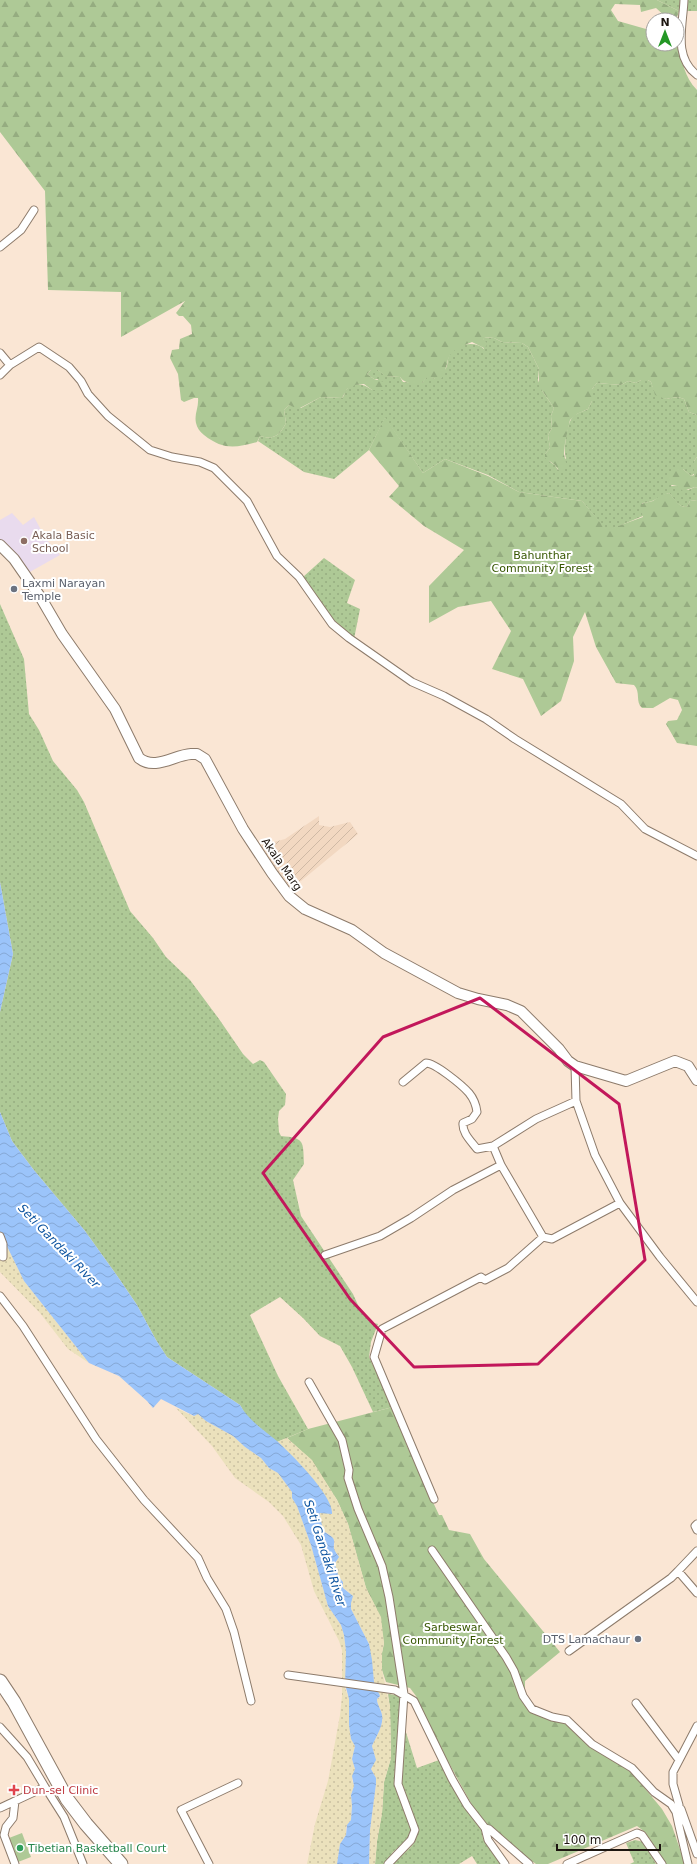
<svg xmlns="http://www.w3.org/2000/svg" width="697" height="1864" font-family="'DejaVu Sans',sans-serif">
<defs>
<pattern id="industrial-furrows" width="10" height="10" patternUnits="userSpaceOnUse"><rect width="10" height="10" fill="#f2d8c1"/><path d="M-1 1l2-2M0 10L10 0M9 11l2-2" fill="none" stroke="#cfb9a5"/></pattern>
<pattern id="grass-dots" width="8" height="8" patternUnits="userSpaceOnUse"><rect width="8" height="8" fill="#aec996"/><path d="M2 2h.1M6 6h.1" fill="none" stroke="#95ac80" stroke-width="1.8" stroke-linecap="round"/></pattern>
<pattern id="forest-firs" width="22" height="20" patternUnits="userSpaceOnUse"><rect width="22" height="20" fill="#aec996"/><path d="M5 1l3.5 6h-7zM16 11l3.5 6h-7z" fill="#95ac80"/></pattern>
<pattern id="sand-dots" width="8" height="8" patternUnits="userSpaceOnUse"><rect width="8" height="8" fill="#ebe1bc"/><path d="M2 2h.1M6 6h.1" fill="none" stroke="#c9c0a1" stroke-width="1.8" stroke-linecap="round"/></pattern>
<pattern id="water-waves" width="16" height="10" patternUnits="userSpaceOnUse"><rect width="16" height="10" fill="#9bc4fa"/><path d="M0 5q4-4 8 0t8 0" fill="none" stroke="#85a8d5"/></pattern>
</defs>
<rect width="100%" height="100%" fill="#fae6d4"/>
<path fill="url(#industrial-furrows)" d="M319 816V825L330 827 350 822 358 834 301 881 287 887 259 846 285 839Z"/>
<path fill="#e9dbee" d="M12 513 23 525 34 517 46 539 60 555 28 573 0 543V520Z"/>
<path fill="url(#grass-dots)" d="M657 0H697V11H679Z
M483 337 494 338 502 342 522 343 528 347 539 369 538 380 543 392 554 408 551 416 552 428 548 435 550 448 545 454 550 462 555 465 558 470 566 458C563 452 567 424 572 418 575 413 583 412 588 409L592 401V389L597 383 621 385 628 381 636 383 641 380H648L651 382 655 393 666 399 678 397 684 399 689 412 697 415V457L694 461 695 473 691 476 683 469 671 486H677L688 490 695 487 697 488V500L690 501 687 507C678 507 675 500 669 493 659 496 653 503 642 503L643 516 607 531 582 501 519 492 488 475 445 459 423 473 385 418 369 450 334 479 304 472 258 441 260 436C274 440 279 436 286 423L284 410 289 405 301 408 321 397 342 398C345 395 344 393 346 390 354 381 364 384 372 390L378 379H374L367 374 371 370H378L386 376 400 377 403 382 422 383 428 375 435 379C438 376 444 372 446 368 448 365 447 360 449 356 455 344 475 340 484 349Z
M324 558 355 580 347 603 360 609 354 639 327 613 303 577Z
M0 604 24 659 29 714 39 730 53 761 77 790 84 802 130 911 153 938 166 957 190 980 219 1019 243 1054 253 1064 260 1060 264 1062 286 1094 285 1105 279 1111 278 1119 279 1132 281 1136C305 1138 303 1141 304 1164L293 1180 301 1216 353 1294 358 1305 370 1322 378 1324 371 1342 369 1357 393 1407 373 1412 352 1367 340 1346 320 1336 303 1318 280 1297 250 1315 278 1376 308 1429 277 1442 247 1417 240 1405 167 1357 156 1340 137 1305 118 1277 85 1231 33 1169 12 1141 0 1112V1012L13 954 0 882Z
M388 1694 396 1695 400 1698V1726L394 1778 396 1789 412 1827 407 1840 393 1852 384 1864H375L377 1841 382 1813 384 1782 391 1758 390 1707Z
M405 1729 417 1768 439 1760 481 1827 483 1839 501 1864H477L472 1856 459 1864H391C398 1858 409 1850 414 1843 425 1824 404 1801 401 1781 398 1767 403 1744 405 1729Z
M635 1840 644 1842 656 1864H630L634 1862 626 1843Z"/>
<path fill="url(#forest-firs)" d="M0 0H657L679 11 677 17 667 18 656 8 641 12 640 5 615 4 611 10 618 21 653 31V44H676C683 61 684 77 697 90V415L689 412 684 399 678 397 666 399 655 395 651 382 648 380H641L636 383 628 381 621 385 597 383 592 389V401L588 409 577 414 570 420 565 443 564 454 567 467 561 473 555 465 545 458V454L550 448 548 435 552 428 551 416 554 408 539 386V369L528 347 522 343 502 342 494 338 485 337 483 339 487 343 486 349 472 342C460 347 449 350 447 364 445 369 445 374 441 379H435L428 376 422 383C414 384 405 384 400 377L385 376 378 370H371L367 374 374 379 384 382 385 387 384 390H372L364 384 355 385 347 389 342 398 321 397 298 409 289 405 284 410 286 423C279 436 274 440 260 436L257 442C235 448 223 450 204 435 200 432 197 428 196 423 194 414 199 407 198 398H194L184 402 181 400 178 374 170 358 172 350 179 349 180 339 192 334 191 325 183 316H179L176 313 185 301 121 337V292L48 290 45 191 0 132Z
M385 417 423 473 445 459 488 476 519 492 582 501 607 530 643 517 640 504 653 501 661 495 669 493C675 499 678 507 687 507L690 501 697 500V746L677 743 666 724 668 721 677 720 682 710 678 700 670 698 653 708H642C635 702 641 692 634 685L616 683 596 647 585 612 573 637 574 661 561 701 541 716 523 679 492 669 511 631 491 601 458 607 429 623V586L464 550 424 526 389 497 399 486 369 450Z
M697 457V488L695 487 683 491 677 486 667 484C667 476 672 473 678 468L683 469 691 476 694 475V461Z
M393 1407 407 1446 439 1515H442L449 1530 470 1534 484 1559 560 1652 525 1681V1695L530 1710 566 1722 628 1768 662 1809 672 1826 685 1864H666L645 1832 637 1826 548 1864H536L514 1848 502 1835 489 1826 473 1807 432 1732 416 1696 410 1688 386 1682 382 1670V1653L384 1643 377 1610 366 1588 348 1524 337 1500 312 1461 287 1438 308 1429Z"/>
<path fill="url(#sand-dots)" d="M0 1232 24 1281 89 1363 68 1349 40 1313 0 1272Z
M176 1408 193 1416 198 1414 206 1421 233 1436 245 1447 261 1458 269 1468 278 1473 292 1492V1498L297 1506 311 1545 328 1606 341 1625 344 1635 346 1651 345 1688 349 1699V1725L351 1739 355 1746 352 1759 355 1769 352 1780 354 1786 351 1795 352 1806 351 1820 346 1827V1835L340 1844 337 1864H307L315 1824 328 1781 340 1715 342 1696V1650L339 1641 314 1591 301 1545 283 1516 269 1502 235 1478 212 1446Z
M287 1438 312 1460 337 1500 348 1524 366 1588 381 1617 384 1643 382 1653V1670L390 1707 391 1758 384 1782 382 1813 377 1841 375 1864H369L370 1830 376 1784 375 1776 371 1769 375 1756 372 1746C376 1737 384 1725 382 1715 381 1709 377 1705 377 1699L380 1697 374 1682 369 1644 351 1609 349 1592 343 1588V1582L340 1579 335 1566 338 1555 334 1550C334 1547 335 1543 334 1540 329 1529 305 1529 319 1513H332C333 1500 289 1454 277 1442Z"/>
<path fill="#aec996" d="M22 1833 31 1857 18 1862 9 1838Z"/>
<path fill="url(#water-waves)" d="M0 882 13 954 0 1012Z
M0 1112 12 1141 33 1169 85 1231 118 1277 137 1305 156 1340 167 1357 240 1405C249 1421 263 1429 277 1441 290 1453 334 1496 332 1514L319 1513 314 1519C315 1529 325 1531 332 1537 336 1541 333 1544 334 1549 335 1552 338 1555 339 1557L335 1563C335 1568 339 1578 343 1582V1588L353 1596 351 1603V1609L369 1644 372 1660 374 1682 380 1696 377 1699C377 1705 381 1709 382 1715 384 1725 376 1737 372 1746L376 1760 371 1769 376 1778V1784L370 1830 369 1864H337L340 1844 346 1835 347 1825 351 1820 352 1806 351 1795 354 1786 352 1776 355 1769 352 1759 355 1746 351 1739 349 1725V1699L345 1684 346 1651 344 1635 341 1625 328 1606 311 1545 297 1506 292 1498V1492L278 1473 269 1468 261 1458 245 1447 233 1436 206 1421 198 1414 194 1416 161 1399 153 1408 147 1401 119 1376 89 1363 24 1281 0 1232Z"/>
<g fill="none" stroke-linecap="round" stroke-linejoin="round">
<path stroke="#9bc4fa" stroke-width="12" d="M311 1502 319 1541"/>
<defs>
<path id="street" d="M684 0C683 26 673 57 697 75
M0 247 21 230 34 210
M0 353 10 365
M0 375 10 365 39 347 69 367 81 381 88 394 108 416 150 450 172 457 200 462 214 468 247 501 277 556 299 577 332 624 349 638 412 682 444 696 486 719 515 739 621 804 645 829 697 856
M575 1066 576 1101 595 1155 620 1203 660 1257 697 1302
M403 1082 426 1063C435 1063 462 1085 469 1093 474 1099 476 1104 477 1112L472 1119 463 1123C462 1133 471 1141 477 1149L493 1146
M501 1165 543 1237
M0 1236 3 1244V1257
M325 1255 380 1236 411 1218 453 1190 501 1165 493 1146 536 1119 576 1101
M0 1296 23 1326 96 1439 144 1500 198 1558 207 1578 226 1609 234 1632 251 1701
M309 1382 342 1440 349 1470 348 1478 358 1509 382 1566 389 1597 404 1694 398 1784 415 1830 411 1840 388 1864
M434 1499 374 1357 382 1329 481 1277 485 1280 508 1268 543 1237 552 1239 620 1203
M697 1524 695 1526 697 1530
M432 1550 506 1657 514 1671 523 1696 532 1709 552 1717 567 1720 592 1744 632 1768 654 1792 671 1804 676 1812 679 1826
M678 1571 697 1551
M569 1651 671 1578 678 1571 697 1593
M288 1675 395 1690 414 1701 452 1779 467 1805 485 1828
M636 1703 679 1760
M0 1727 27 1757 45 1787 0 1808
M45 1787 64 1817 83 1864
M15 1801 13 1818 6 1827 4 1835 15 1864
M681 1809 697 1854
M209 1864 181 1810 238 1783
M505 1864 488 1840 485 1828 489 1829 529 1864
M567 1864 637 1833 642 1835 662 1864
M688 1864 679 1826V1805L673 1784V1772L697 1726"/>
<path id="secondary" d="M0 545 14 559 41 598 62 634 115 709 139 758C155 771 174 755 191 754H197L205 759 243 829 272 873 289 896 305 909 352 930 384 953 458 993 478 999 507 1005 521 1011 559 1049 568 1061 575 1066 626 1081 675 1061 688 1066 697 1080"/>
<path id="highway" d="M0 1681 14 1702 67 1799 86 1824 121 1864"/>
</defs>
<use href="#street" stroke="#8d7b6b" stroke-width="9"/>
<use href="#secondary" stroke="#8d7b6b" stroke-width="12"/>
<use href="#highway" stroke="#8d7b6b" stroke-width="15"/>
<use href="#street" stroke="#fff" stroke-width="7"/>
<use href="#secondary" stroke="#fff" stroke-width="10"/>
<use href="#highway" stroke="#fff" stroke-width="13"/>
</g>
<path fill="none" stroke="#c2185b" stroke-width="3" stroke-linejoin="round" d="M480 998 619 1104 645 1260 538 1364 414 1367 350 1299 263 1173 383 1037Z"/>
<circle fill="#8d6e63" stroke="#fff" stroke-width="1.5" cx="24" cy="541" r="4"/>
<g fill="#6b7280" stroke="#fff" stroke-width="1.5">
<circle cx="14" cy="589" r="4"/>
<circle cx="638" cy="1639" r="4"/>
</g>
<path fill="#e0444e" stroke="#fff" stroke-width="1.5" d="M12 1784h4v4h4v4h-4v4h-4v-4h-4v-4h4z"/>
<circle fill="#2e9e5b" stroke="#fff" stroke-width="1.5" cx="20" cy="1848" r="4"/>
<g text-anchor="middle" stroke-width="4" stroke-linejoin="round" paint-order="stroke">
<g font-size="11" fill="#785e54" stroke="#fff" text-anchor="start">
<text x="32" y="539">Akala Basic<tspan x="32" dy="13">School</tspan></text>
</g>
<g font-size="11" fill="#365600" stroke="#fff">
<text x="542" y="559">Bahunthar<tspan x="542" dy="13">Community Forest</tspan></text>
<text x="453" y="1631">Sarbeswar<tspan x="453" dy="13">Community Forest</tspan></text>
</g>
<g font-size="11" fill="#5b616d" stroke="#fff" text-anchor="start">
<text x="22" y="587">Laxmi Narayan<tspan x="22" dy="13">Temple</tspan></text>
<text x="630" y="1643" text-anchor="end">DTS Lamachaur</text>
</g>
<g font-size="11" fill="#1d1610" stroke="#fff">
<text transform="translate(282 864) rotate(55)" y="4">Akala Marg</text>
</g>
<g font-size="11" fill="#be3a42" stroke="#fff" text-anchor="start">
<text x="23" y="1794">Dun-sel Clinic</text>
</g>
<g font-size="11" fill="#27864d" stroke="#fff" text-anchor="start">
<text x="28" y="1852">Tibetian Basketball Court</text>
</g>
<g font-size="12" font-style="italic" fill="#0d54a0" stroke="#fff">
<text transform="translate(59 1246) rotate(46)" y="4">Seti Gandaki River</text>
<text transform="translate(325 1553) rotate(72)" y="4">Seti Gandaki River</text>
</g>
</g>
<g transform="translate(665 32)"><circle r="19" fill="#ffffff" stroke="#a5a29f"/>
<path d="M0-3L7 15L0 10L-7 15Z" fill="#249726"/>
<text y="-6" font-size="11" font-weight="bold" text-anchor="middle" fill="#1d1610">N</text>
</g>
<path d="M557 1844v6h103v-6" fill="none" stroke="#1d1610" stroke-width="2"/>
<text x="563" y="1844" font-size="12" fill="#1d1610" stroke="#ffffff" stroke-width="3" paint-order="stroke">100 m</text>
</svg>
